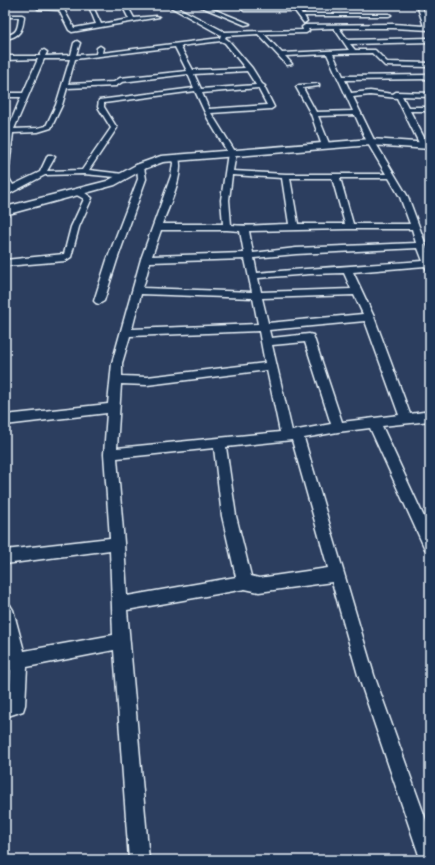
<svg xmlns="http://www.w3.org/2000/svg" width="435" height="865" font-family="Itim,sans-serif">
<rect width="100%" height="100%" fill="#2c3e5f"/>
<filter id="ink" filterUnits="userSpaceOnUse"><feTurbulence type="fractalNoise" baseFrequency=".025" numOctaves="2"/><feDisplacementMap in="SourceGraphic" scale="8" xChannelSelector="R" yChannelSelector="G"/><feConvolveMatrix kernelMatrix="1 2 1 2 8 2 1 2 1" color-interpolation-filters="sRGB"/></filter>
<g filter="url(#ink)">
<g fill="none" stroke-linecap="round" stroke-linejoin="round">
<defs>
<path id="street" d="M39 5 63 8 74 28 96 24 90 9 93 5H98L94 9 101 24 129 19 123 7 124 5H129L128 7 134 18 157 16 159 17 72 32 69 30 59 10 38 9Z
M167 5H173L225 32 303 30 302 27 305 25 393 24 424 26 417 5H421L430 26V30L393 28H339L348 40 430 38V42L350 44 355 50H375L387 62 430 63V67L385 66 372 53 333 54 343 76 430 75V79L345 80 351 93 370 91 393 94 396 92 430 93V97L402 96 408 107H430V111H410L428 145 424 147 420 145 397 98 370 95 353 97 375 142 408 197 430 256V271L427 270 425 266 353 272 374 317 410 414 430 411V421L382 426 430 530V551L425 549 370 428 338 432 304 438 374 675 430 831V860H421L420 858 358 675 332 582 259 592 245 589 127 610 149 860H129L114 650 27 667 25 705 23 711 5 717V701L9 699 11 670 5 671V655L9 654 5 638V603L10 605 13 610 24 651 113 635 110 550 5 564V550L110 538 104 454 107 413 5 425V415L108 404 112 363 141 259 171 176 173 163 171 158 175 156H178C186 171 168 209 162 224H223L221 200 228 153 208 119 195 91 104 103V107L117 128 89 170 123 174H126V178L84 174 45 175 5 196V190L8 188 5 185V177H8L13 185 40 172 48 155H51L55 157 47 171 82 170 111 128 98 107 99 100 194 88 188 74 122 82 116 86 67 88 62 105 51 128 38 132 13 133 9 166 5 168 7 131 21 97H5V93H23L38 59 5 60V56H40L42 51 44 50 47 52 45 56 71 55 74 43 77 41 80 43 76 55 96 54 97 48 100 46 103 48 102 53 220 38 221 35ZM334 28 349 50 282 53 264 34 306 33 309 31 308 29ZM258 34 287 65 292 64 285 56 327 54 353 111 316 112 303 88 319 86V84L299 85 296 87 311 114 322 146 326 148 330 146 318 116 355 115 367 142 386 174H286L233 171 236 153 211 113 271 109 274 107 264 87 265 86 262 84 252 68 229 41 225 38 226 36ZM221 41 225 43 245 68 193 70 180 46ZM175 47 187 71 120 78 114 82 68 84 75 59ZM44 59H70L56 105 46 126 38 128 14 129ZM247 71 256 85 201 89 194 74ZM258 88 267 105 209 109 202 93ZM232 175 282 178 289 224C270 224 250 227 231 225L229 200ZM290 178H332L345 224H298ZM340 178H389L400 197 410 224H353ZM347 229H412L416 243 296 248 253 253 249 231ZM161 230H227L240 231 244 253 152 256ZM418 248 423 261C368 265 312 268 257 273L254 258 296 254ZM245 259 252 292 143 288 150 262ZM344 273 351 289 261 292 258 278 310 274ZM141 294 253 298 258 324 132 329ZM354 295 363 314 268 323 262 298ZM365 321 399 415 342 422 313 335 309 334 271 338 269 330ZM259 331 265 363 147 377 122 376V363L130 336ZM305 342 331 424 292 431 272 345ZM267 370 280 432 117 448 121 384 147 385ZM292 440 328 568 259 578 251 576 236 516 226 447ZM214 448 222 516 236 577 127 596 124 543 117 458Z
M197 5H203L250 24 245 25Z
M238 5H243L245 9H296L302 14H389L391 15 389 16H304L307 21 304 23 295 11H244Z
M352 5H366L340 9 338 8Z
M5 15H22L24 16C23 30 20 37 5 39V35C17 35 18 28 19 17H5Z
M137 165H143L144 167 146 179 117 260 104 301 99 304 96 303 94 301 107 260 138 179Z
M75 190H81L92 198 79 227 71 257 65 261 5 266V260L64 254 71 227 84 199 75 194Z"/>
<path id="secondary" d="M371 139 430 143V149L371 145 163 162 144 169 115 185 5 215V207L107 181 136 165 161 156Z"/>
</defs>
<use href="#street" stroke="#e8f1f8" stroke-width="3"/>
<use href="#secondary" stroke="#e8f1f8" stroke-width="3"/>
<use href="#street" fill="#1d3557" fill-rule="evenodd"/>
<use href="#secondary" fill="#1d3557" fill-rule="evenodd"/>
</g>
</g>
<rect width="435" height="865" fill="none" stroke="#1d3557" stroke-width="20"/>
<rect x="10" y="10" width="415" height="845" fill="none" stroke="#e8f1f8" stroke-width="1.5" filter="url(#ink)"/>
</svg>
